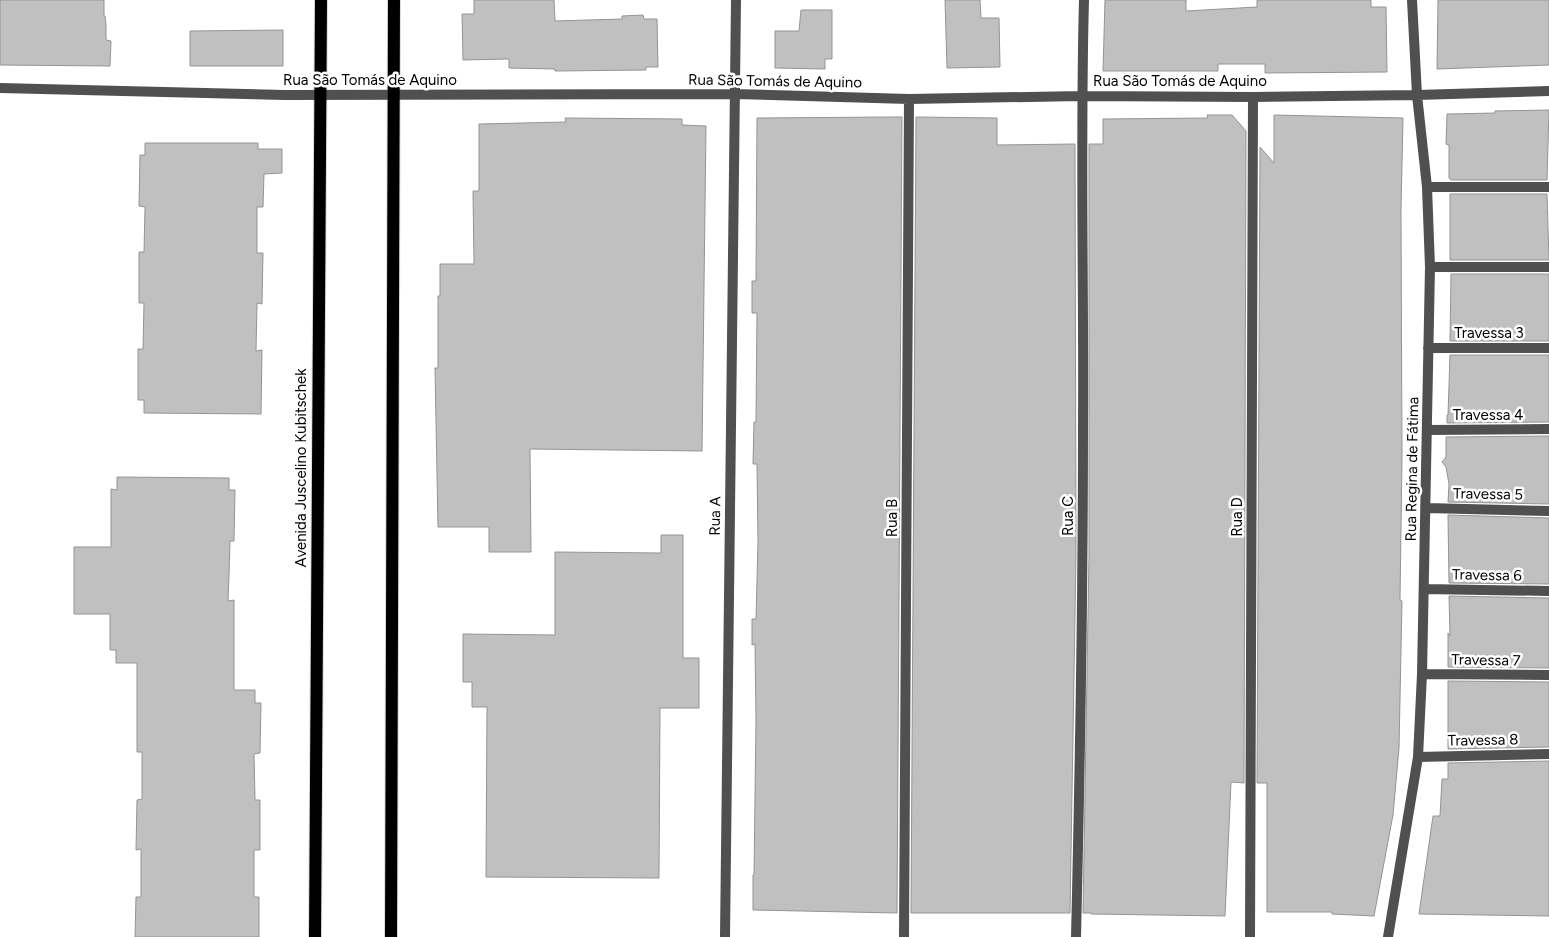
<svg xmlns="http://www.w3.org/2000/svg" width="1549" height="937" font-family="Figtree,sans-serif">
<rect width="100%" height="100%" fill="#fff"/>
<path fill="#c0c0c0" stroke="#949494" d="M0 0H104V16H105L106 25V40L111 41 110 66 0 65Z
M474 0H554L555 21 622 19V16L643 15 644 19H657L658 67H646V70L555 71V69L509 68V59L463 60 462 14H474Z
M945 0H980L981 18H999L1000 67 947 68Z
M1105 0H1186V11L1257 7V0H1371V7H1386L1387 72 1265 73V64H1218V71H1103Z
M1438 0H1549V65L1437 69Z
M801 10H832V59H825V69L775 68V31H799Z
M283 30V66H190V31Z
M1549 110 1547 180H1451L1449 178V145L1446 144 1447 114 1495 113V111Z
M1207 115H1232L1246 131 1244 783 1231 782 1225 916 1091 914V913H1083L1089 555V144H1103V119L1208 118Z
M1274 115 1403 118 1401 211 1402 457 1400 600 1402 601 1399 748 1393 815 1374 916 1332 914V912H1267V783H1257L1260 147 1274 163Z
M890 117H902L897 913 753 910V875H754L756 720 755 644 752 645V619H756L758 542 757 464H753L754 422H756L757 313H752V281H756L757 118Z
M916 117 997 118V145L1075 144 1076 555 1070 913H911Z
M565 118 682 119V125L706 126 702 451 530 449 531 552H489V527H438L435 368H438V296H440V264H474L473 191H479V124L566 122Z
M145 143H258V149H282V173L264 174 263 207H257V253H263L262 304 257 303 256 351 262 350 261 414 144 413V400H138V349H143L144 303H139V252H144L145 207 139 206 140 155H145Z
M1450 194H1547L1549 260H1450Z
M1451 274H1549V341H1450Z
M1450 355H1549V422L1447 423V415H1448Z
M1549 436V504L1448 502 1449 484 1446 467 1442 462 1446 457V437Z
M117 477 229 478V490H235L234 541H230L229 575 228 601 234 600V690H255V703H261L260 753 254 754 255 800H260V850H254V897H259V937H135L136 897H141V849L136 850 137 800 142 799V752H137V663H116V650H110V614H74V547H111V489L117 490Z
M1448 515 1549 518V584L1449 583Z
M661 535H683V658H699V708H660L659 878 486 877 487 707H472V682H463V634L555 635V552L661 553Z
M1449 596 1549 598V668L1448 667V633L1450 636Z
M1448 681 1549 682V747L1448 749Z
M1549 761V916L1419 914 1433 816H1440L1442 779H1448V763Z"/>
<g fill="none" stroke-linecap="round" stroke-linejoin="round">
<defs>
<path id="primary" d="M315 937 321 0
M391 937 394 0"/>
</defs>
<use href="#primary" stroke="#dbdbdb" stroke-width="14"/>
<path stroke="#505050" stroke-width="10" d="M0 88 285 95 734 94 909 99 1081 96 1253 97 1417 95 1549 91
M1427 187H1549
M1430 267H1549
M1428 348H1549
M1427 430 1549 429
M1426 508 1549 511
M1425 589 1549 591
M1422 674 1549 675
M1418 757 1549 754
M725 937 736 0
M904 937 909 99
M1076 937C1080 767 1083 598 1083 428 1084 286 1080 143 1084 0
M1250 937 1253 97
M1388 937 1418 757 1422 674 1430 267 1427 187 1417 95 1412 0"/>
<use href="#primary" stroke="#000" stroke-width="12"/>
</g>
<g text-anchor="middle" stroke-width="5" stroke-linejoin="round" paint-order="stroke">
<g font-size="15" fill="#000" stroke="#fff">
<text x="370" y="85">Rua São Tomás de Aquino</text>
<text transform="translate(775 81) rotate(1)" y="5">Rua São Tomás de Aquino</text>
<text x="1180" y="86">Rua São Tomás de Aquino</text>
<text x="1489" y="338">Travessa 3</text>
<text x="1488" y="420">Travessa 4</text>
<text transform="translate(301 468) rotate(-90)" y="5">Avenida Juscelino Kubitschek</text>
<text transform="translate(1412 469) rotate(-89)" y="5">Rua Regina de Fátima</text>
<text transform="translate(1488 494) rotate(1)" y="5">Travessa 5</text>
<text transform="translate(715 516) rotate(-89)" y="5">Rua A</text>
<text transform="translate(1068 516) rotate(-90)" y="5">Rua C</text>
<text transform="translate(1237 517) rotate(-90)" y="5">Rua D</text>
<text transform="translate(892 518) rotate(-90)" y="5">Rua B</text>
<text transform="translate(1487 575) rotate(1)" y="5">Travessa 6</text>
<text transform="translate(1486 660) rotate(1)" y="5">Travessa 7</text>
<text transform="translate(1483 740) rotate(-1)" y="5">Travessa 8</text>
</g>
</g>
</svg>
